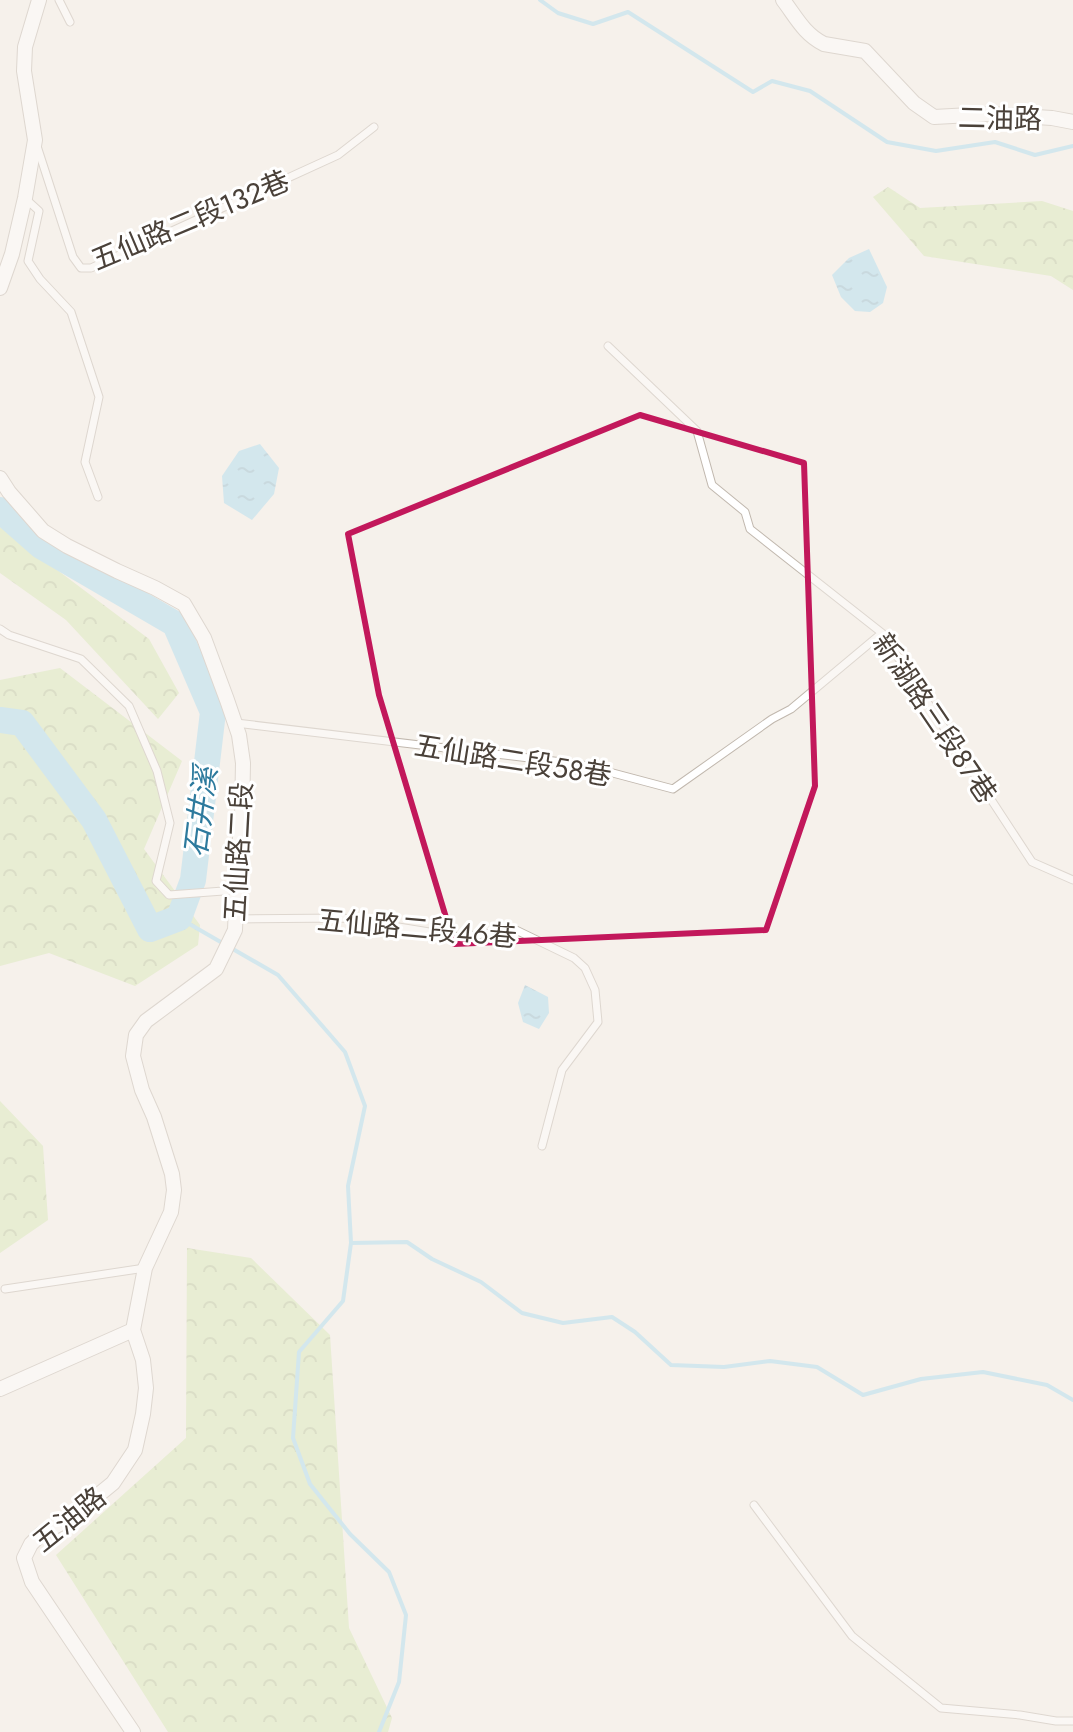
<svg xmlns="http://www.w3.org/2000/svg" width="1073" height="1732" font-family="Jost,'Noto Sans TC',sans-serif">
<defs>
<pattern id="forest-crowns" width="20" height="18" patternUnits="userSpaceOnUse" patternTransform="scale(2)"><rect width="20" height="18" fill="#d7e8b5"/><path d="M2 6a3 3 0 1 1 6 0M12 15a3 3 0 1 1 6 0" fill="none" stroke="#bac89c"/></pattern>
<pattern id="water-ripples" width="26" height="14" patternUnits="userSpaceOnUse" patternTransform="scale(2)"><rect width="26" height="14" fill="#a9dbf0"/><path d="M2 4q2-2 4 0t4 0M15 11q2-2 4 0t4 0" fill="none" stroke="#93bdcf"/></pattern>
</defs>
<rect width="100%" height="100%" fill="#f5f1eb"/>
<path fill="url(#forest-crowns)" d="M888 187 920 208 1042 201 1073 211V290L1051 276 924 256 873 197Z
M0 527 149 639 179 693 158 719 66 620 0 573Z
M60 668 182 761 144 849 200 925 198 945 135 986 49 953 0 966V680Z
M0 1101 43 1146 48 1220 0 1253Z
M187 1248 251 1258 330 1335 349 1628 392 1718 388 1732H168L56 1555 186 1438Z"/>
<path fill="url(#water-ripples)" d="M869 249 887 287 883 303 870 312 855 311 841 297 832 275 849 258Z
M260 444 279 468 274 494 252 520 224 503 222 476 239 451Z
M525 985 548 997 549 1013 539 1029 523 1022 518 1003Z"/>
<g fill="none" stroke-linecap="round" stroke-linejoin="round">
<path stroke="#a9dbf0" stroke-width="4" d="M540 0 558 13 593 24 628 12 753 92 772 81 810 91 887 142 936 151 995 142 1035 155 1073 146
M179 918 278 975 345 1052 365 1106 348 1186 351 1243 343 1301 299 1352 293 1438 310 1484 350 1534 389 1572 406 1615 399 1682 379 1732
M351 1243 407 1242 432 1259 481 1282 522 1313 563 1323 612 1317 635 1332 671 1365 724 1367 770 1361 817 1367 863 1395 921 1379 983 1372 1047 1385 1073 1400"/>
<path stroke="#a9dbf0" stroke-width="26" d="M0 510 41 546 175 624 213 712 193 880 179 918 150 929 94 820 22 723 0 720"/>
<defs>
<path id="lane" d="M59 0 70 22
M37 146 73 257 81 268H91L338 155 374 127
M27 200 39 211 28 261 40 279 71 312 99 397 85 462 98 497
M608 346 697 431 712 485 745 512 750 529 882 633 1032 862 1073 880
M0 629 9 635 81 659 129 706 157 771 170 823 156 881 169 895 237 890
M236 723 579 764 673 789 772 719 791 709 882 633
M236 919 343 918 460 937 516 930 574 958 585 968 595 990 598 1022 562 1070 542 1146
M5 1289 145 1268
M754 1505 852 1636 941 1708 1020 1715 1056 1721H1073"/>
<path id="street" d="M783 0C796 17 804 34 824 44L865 51 914 103 934 117 989 114 1052 118 1073 122
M0 288 12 254 25 198 35 140 24 71 25 47 39 0
M0 478 9 492 43 531 67 546 117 571 155 588 184 604 204 638 227 700 239 735 243 763 242 818 238 858 235 930 216 969 146 1021 136 1035 133 1056 142 1090 154 1117 172 1174 174 1190 171 1212 145 1268 133 1330 143 1360 146 1388 143 1414 135 1450 113 1483 69 1519 41 1534 31 1544 24 1558 32 1582 133 1732
M0 1389 133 1330"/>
</defs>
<use href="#lane" stroke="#c1b8ae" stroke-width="9"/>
<use href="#street" stroke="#c1b8ae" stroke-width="16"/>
<use href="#lane" stroke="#fff" stroke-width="7"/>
<use href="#street" stroke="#fff" stroke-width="14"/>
</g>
<path d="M0 0H1073V1732H0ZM640 415 804 463 815 786 766 930 454 944 379 695 348 534Z" fill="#f5f1eb" fill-opacity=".55" fill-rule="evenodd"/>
<path fill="none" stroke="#c2185b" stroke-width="6" stroke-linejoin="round" d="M640 415 804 463 815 786 766 930 454 944 379 695 348 534Z"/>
<g text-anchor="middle" stroke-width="6" stroke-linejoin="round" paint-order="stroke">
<g font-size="28" fill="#4a4139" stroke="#fff">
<text transform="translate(1000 118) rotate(1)" y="10">二油路</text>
<text transform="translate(190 220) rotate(-23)" y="10">五仙路二段132巷</text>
<text transform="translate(935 718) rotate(56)" y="10">新湖路三段87巷</text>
<text transform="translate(513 760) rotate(9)" y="10">五仙路二段58巷</text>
<text transform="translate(238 852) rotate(-87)" y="10">五仙路二段</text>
<text transform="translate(417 928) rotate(5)" y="10">五仙路二段46巷</text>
<text transform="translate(69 1519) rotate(-39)" y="10">五油路</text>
</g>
<g font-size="30" font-style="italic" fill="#2d7a9d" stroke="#fff">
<text transform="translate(201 812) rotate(-83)" y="10">石井溪</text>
</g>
</g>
</svg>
